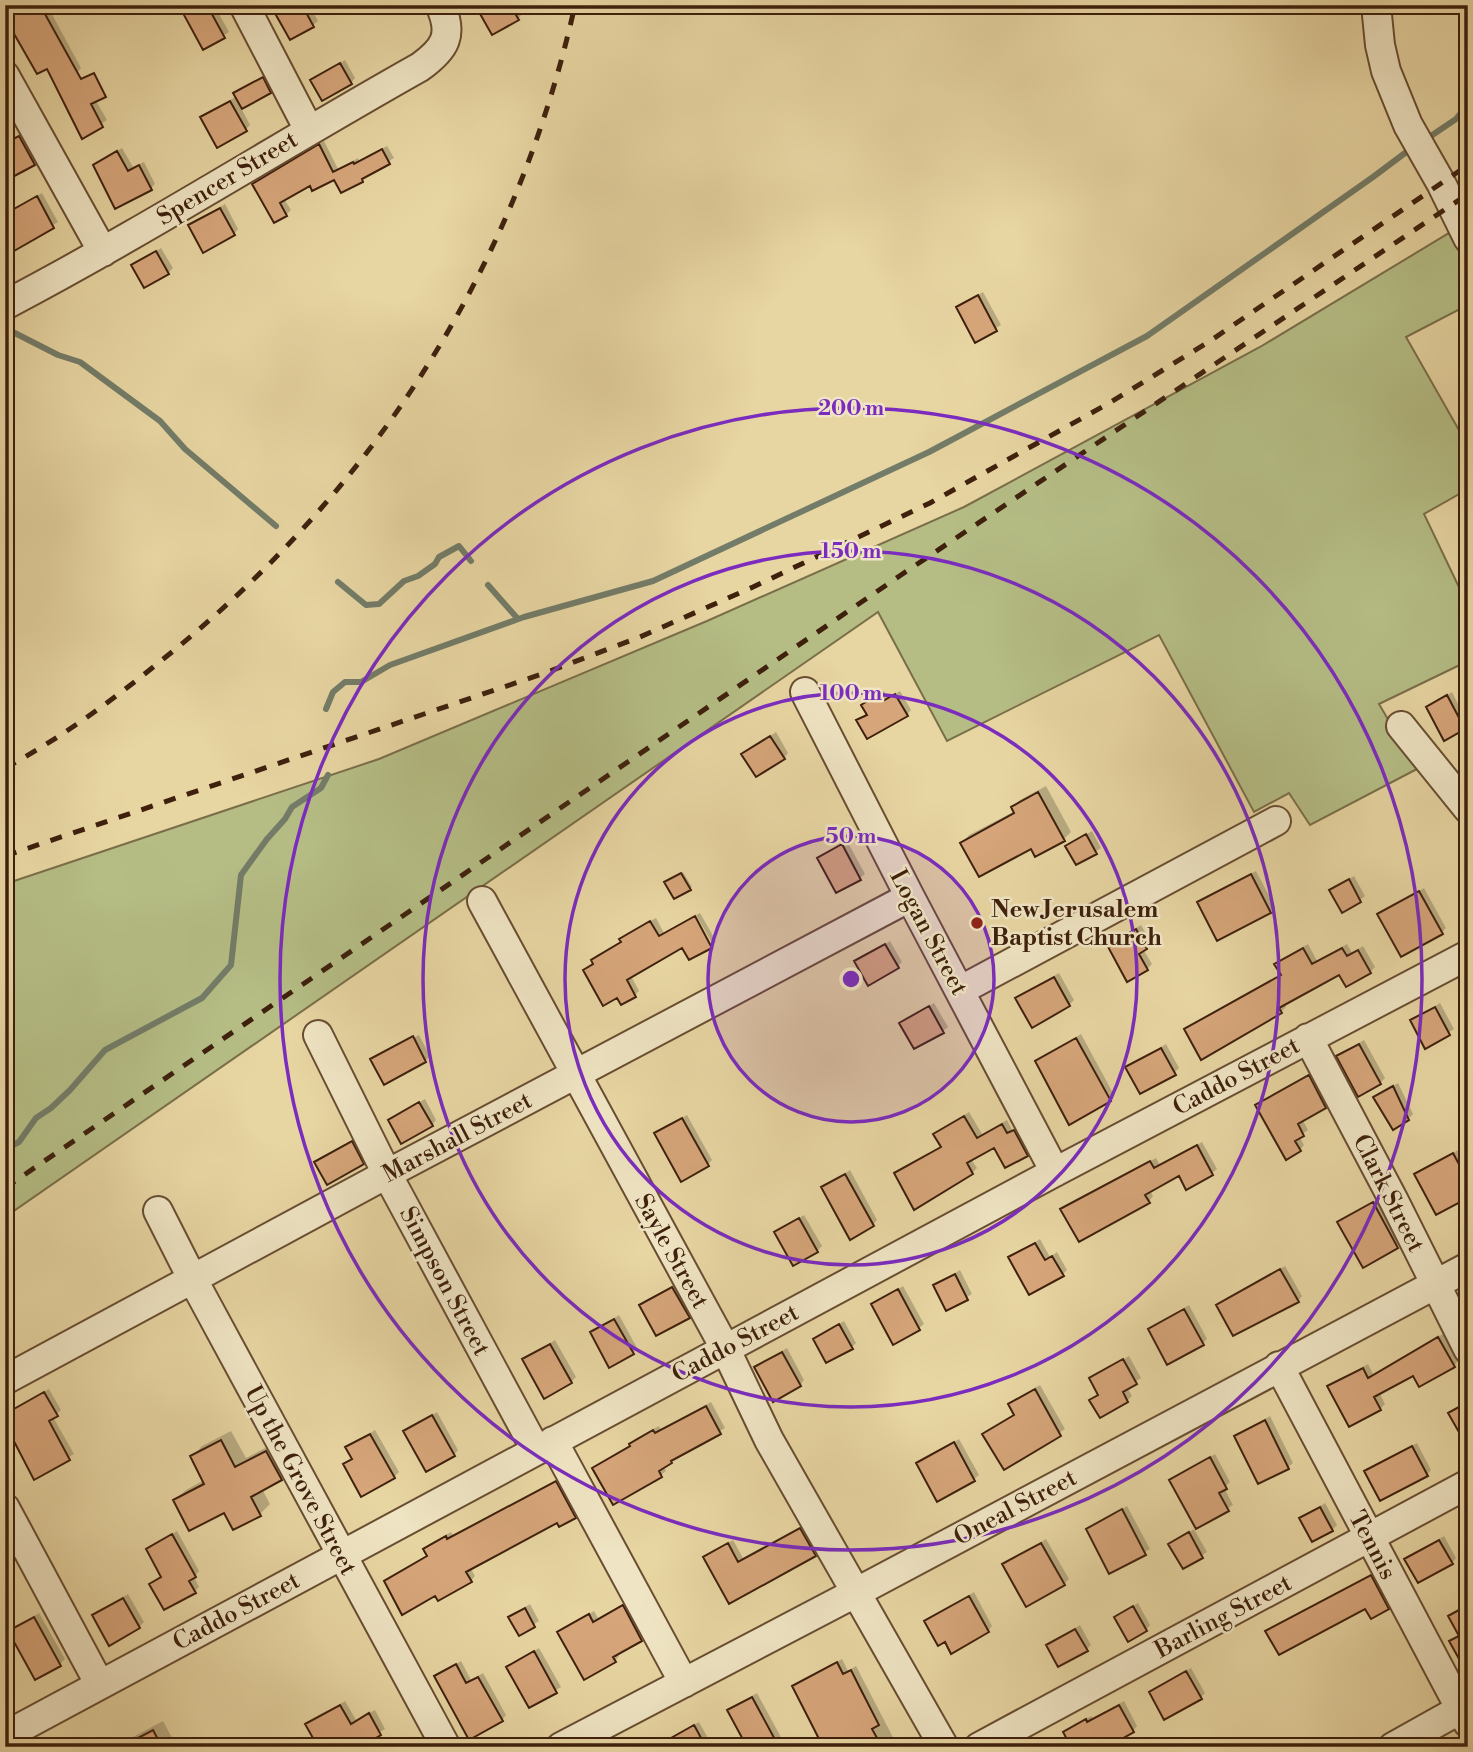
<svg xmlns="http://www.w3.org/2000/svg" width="1473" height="1752" font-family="'Libre Bodoni',serif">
<rect width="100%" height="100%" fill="#e7d5a2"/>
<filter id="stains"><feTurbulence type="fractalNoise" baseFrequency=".00286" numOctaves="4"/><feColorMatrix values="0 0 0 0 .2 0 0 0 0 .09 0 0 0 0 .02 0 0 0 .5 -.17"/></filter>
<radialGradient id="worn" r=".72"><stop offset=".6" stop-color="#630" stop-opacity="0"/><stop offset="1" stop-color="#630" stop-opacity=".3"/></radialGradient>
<path fill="#b5bd85" stroke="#7a6e49" stroke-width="2" d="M1449 233 1468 268V305L1406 337 1468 446V489L1424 514 1468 606V661L1379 704 1417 769 1310 825 1289 793 1254 812 1159 635 947 741 878 612 5 1217V884L379 759 707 621 964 507 1260 347Z"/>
<path fill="#0003" d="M5 5H47L81 68 77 73 48 67Z
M201 5H214L229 32 204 48 186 16Z
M292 5H309L318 21 313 25 278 15Z
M479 5H521L518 7 522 14 518 19Z
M345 60 355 78 351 83 312 80Z
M265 76 272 90 241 108 250 125 245 130 202 117 237 96V91Z
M92 94 107 120 83 136Z
M24 132 38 159 5 179V142Z
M324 141 338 169 358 158 359 161 387 146 394 158 366 175 362 181 335 177 311 184 284 199 291 210 286 215 259 180Z
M122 148 133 167 144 162 155 184 151 188 95 165Z
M42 193 58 222 15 248 5 232V213Z
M225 204 238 229 234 234 190 226Z
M161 248 173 268 168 273 133 265Z
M983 292 1001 325 976 340 958 308Z
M884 691 888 698 900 691 911 710 907 715 858 721 868 713 863 705Z
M1452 692 1468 724 1445 738 1428 707Z
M776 732 788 753 784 758 744 754Z
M1046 786 1071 832 1064 839 1031 847 962 843 969 835 1015 811 1013 807 1020 800Z
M1092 831 1101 848 1077 863 1067 846Z
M847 841 865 874 860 878 819 858Z
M1256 871 1275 907 1270 911 1199 903 1204 898Z
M683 872 692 887 690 889 668 880Z
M1354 876 1365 896 1360 900 1331 890Z
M1424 888 1446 928 1441 933 1379 915Z
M700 913 716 941 713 945 696 915Z
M693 917 710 947 683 946 631 976 639 991 635 995 618 996 585 971 594 963 593 960 597 955 623 941 621 939 626 934 656 918 664 933Z
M1141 925 1151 943 1143 949 1152 964 1147 969 1109 945Z
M890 941 902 962 898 966 856 962Z
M1308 944 1317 961 1347 944 1352 953 1363 946 1375 967 1370 972H1340L1284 1003 1286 1007 1281 1012 1186 1029 1282 974 1276 964Z
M1059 973 1074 1000 1069 1005 1017 998Z
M934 1003 948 1027 943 1031 902 1023Z
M1440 1003 1454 1029 1426 1047 1412 1021Z
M1081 1034 1114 1095 1110 1100 1037 1061Z
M419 1035 430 1056 425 1061 375 1058Z
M1364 1040 1385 1078 1380 1083 1338 1056Z
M1166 1044 1179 1068 1174 1073 1127 1068Z
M1314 1071 1330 1102 1302 1119 1308 1130 1299 1136 1304 1145 1300 1150 1257 1105Z
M1398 1083 1413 1114 1408 1119 1375 1097Z
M425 1099 436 1120 432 1125 390 1120Z
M969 1112 982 1134 1007 1120 1012 1130 1019 1126 1031 1150 1027 1154 995 1145 971 1159 977 1168 972 1173 896 1174 942 1146 935 1134Z
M687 1115 712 1160 707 1165 656 1133Z
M357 1137 367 1158 363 1163 317 1162Z
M1202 1142 1217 1169 1212 1173 1180 1174 1150 1191 1153 1196 1149 1201 1063 1209 1067 1205 1156 1158 1160 1165Z
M1458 1150 1466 1165 1468 1164V1195L1416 1175Z
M850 1170 877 1220 873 1225 823 1188Z
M1378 1199 1402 1242 1363 1265 1339 1222Z
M804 1215 822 1246 817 1251 776 1232Z
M1040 1239 1050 1257 1057 1252 1067 1270 1062 1275 1011 1258Z
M1285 1266 1302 1296 1298 1301 1218 1305Z
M960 1270 972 1294 947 1309 935 1286Z
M677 1283 693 1312 688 1316 641 1305Z
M903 1286 924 1324 919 1328 873 1305Z
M1189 1305 1207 1339 1203 1343 1150 1329Z
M619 1315 637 1348 633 1353 592 1333Z
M844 1321 856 1343 852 1347 815 1339Z
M1443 1334 1458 1361 1454 1366 1414 1374 1379 1392 1385 1404 1380 1409 1330 1386 1368 1364 1373 1374Z
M555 1340 576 1377 571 1382 524 1360Z
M787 1348 804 1380 800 1385 756 1367Z
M1129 1356 1141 1378 1127 1387 1132 1396 1127 1401 1092 1400 1100 1393 1091 1379Z
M1040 1385 1065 1429 1004 1467 985 1434 1016 1414 1010 1404 1015 1399Z
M49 1389 61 1410 53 1417 74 1454 34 1478 5 1414Z
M711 1402 725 1428 663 1466 666 1471 661 1475 614 1502 599 1464 631 1445 635 1439 659 1426 661 1430Z
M437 1412 458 1450 454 1455 405 1432Z
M1270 1416 1293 1463 1288 1467 1259 1482 1236 1436Z
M375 1430 399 1472 394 1477 345 1465 353 1458 348 1448Z
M231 1431 246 1458 277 1442 291 1469 281 1479 262 1489 270 1504 260 1514 224 1510 175 1500 186 1490 204 1480 192 1457 202 1446Z
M959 1439 979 1475 974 1479 918 1464Z
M1417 1443 1431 1470 1427 1475 1366 1472Z
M1215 1454 1230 1482 1224 1488 1233 1505 1197 1527 1171 1480Z
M561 1478 579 1512 575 1517 557 1521 470 1567 475 1576 471 1581 436 1594 386 1581 428 1555 425 1549 429 1544 451 1532 453 1535Z
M1325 1503 1337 1525 1332 1530 1301 1519Z
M1127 1506 1150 1549 1110 1572 1088 1529Z
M805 1524 819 1550 729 1602 705 1557 733 1540 743 1558Z
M1194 1529 1207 1552 1183 1567 1171 1544Z
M177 1531 199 1571 194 1577 199 1587 194 1592 152 1584 163 1576 148 1549Z
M1444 1536 1456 1558 1452 1563 1406 1560Z
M1046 1539 1069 1579 1064 1584 1004 1565Z
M1468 1542V1558L1462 1548Z
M1376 1572 1393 1603 1388 1608 1365 1606 1268 1632 1304 1609 1305 1611Z
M974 1592 992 1626 988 1631 945 1640 926 1621Z
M128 1594 144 1622 139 1627 94 1615Z
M628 1602 646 1635 617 1653 619 1656 615 1661 559 1632 594 1611 598 1618Z
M1138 1603 1150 1625 1146 1630 1116 1617Z
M530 1604 539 1621 519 1634 510 1617Z
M39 1613 65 1659 60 1664 10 1632Z
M1080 1625 1091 1645 1086 1650 1048 1645Z
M539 1648 561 1687 530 1706 508 1667Z
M842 1659 848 1671 856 1666 898 1747H827L794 1686Z
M461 1661 471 1680 483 1673 506 1715 502 1720 436 1677Z
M1191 1668 1205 1693 1200 1698 1151 1692Z
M757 1693 783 1741 776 1747 729 1710Z
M345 1701 356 1720 375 1710 385 1729 356 1747 307 1725Z
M1124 1701 1137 1726 1133 1731 1065 1732 1091 1716 1093 1718Z
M163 1721 177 1747H122L131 1738Z
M699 1722 713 1747H661L668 1739Z
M1463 1736 1468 1747H1443Z"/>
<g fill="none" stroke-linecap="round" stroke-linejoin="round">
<path stroke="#737c68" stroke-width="6" d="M1425 140 1456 119 1468 104
M5 328 58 355 80 362 160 421 185 449 276 526
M338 582 366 605 379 604 404 581 418 576 435 564 439 557 459 546 471 561
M488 585 518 619
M326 709 333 692 345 682H361L390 665 524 617 653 581 929 452 1147 336 1373 177 1413 147
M5 1149 19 1142 36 1118 51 1108 70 1090 105 1050 202 998 231 965 241 875 267 839 285 819 292 807 321 788 328 775"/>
</g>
<path fill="#d6a57a" stroke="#3e200d" stroke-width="2" d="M5 5H40L81 79 94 73 106 97 91 104 103 127 82 139 47 69 37 74 5 18Z
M202 5H207L225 38 203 50 184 15Z
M293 5H302L314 27 290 40 276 15Z
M475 5H510L519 20 492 35Z
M340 63 352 84 322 101 310 80Z
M263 77 271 93 242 109 233 93Z
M230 101 247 131 217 148 200 117Z
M19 136 35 165 5 181V143Z
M319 144 333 172 353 162 354 164 382 149 390 164 362 179 363 182 341 193 334 180 312 191 310 186 280 203 287 216 274 223 252 184Z
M117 151 128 171 139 165 152 190 115 209 93 165Z
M37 196 54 228 14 251 5 235V214Z
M220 208 235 235 203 253 188 225Z
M156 251 169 274 144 288 131 265Z
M978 295 997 331 975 343 956 307Z
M879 694 883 701 895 694 908 716 867 739 856 720 867 715 861 705Z
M1447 695 1465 729 1444 741 1426 707Z
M770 736 785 759 756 777 741 754Z
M1038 792 1065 841 1035 857 1031 849 979 877 960 843 1014 813 1011 807Z
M1086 834 1097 854 1076 865 1065 846Z
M842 844 861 880 836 893 817 858Z
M681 873 691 890 674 899 664 882Z
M1251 874 1271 913 1217 941 1197 902Z
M1349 879 1361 902 1342 913 1329 890Z
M1419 891 1443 934 1401 957 1377 914Z
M695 916 712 948 689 960 682 948 627 980 636 997 621 1005 617 998 603 1006 583 970 593 964 591 960 621 942 619 939 650 921 659 936Z
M1136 929 1147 949 1139 954 1148 970 1127 982 1107 945Z
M885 944 899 968 868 986 854 961Z
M1303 948 1312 964 1342 948 1347 956 1358 950 1371 973 1346 987 1339 975 1279 1008 1282 1013 1201 1060 1184 1029 1281 975 1274 964Z
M1054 977 1070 1006 1032 1028 1015 998Z
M929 1006 944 1033 914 1049 899 1023Z
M1435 1007 1450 1035 1425 1049 1410 1020Z
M413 1036 426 1062 384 1085 370 1059Z
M1076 1038 1111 1101 1069 1125 1035 1061Z
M1359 1044 1381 1084 1358 1097 1336 1056Z
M1161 1048 1176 1075 1140 1094 1125 1067Z
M1309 1075 1326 1108 1298 1124 1304 1136 1295 1141 1301 1151 1286 1160 1255 1105Z
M1393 1086 1409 1120 1393 1130 1373 1097Z
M419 1102 433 1126 401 1144 388 1120Z
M964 1116 977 1138 1002 1124 1007 1133 1014 1130 1028 1156 1005 1168 994 1148 967 1163 973 1174 914 1210 894 1173 941 1147 933 1134Z
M682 1118 709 1166 681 1182 654 1133Z
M352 1141 364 1164 327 1185 314 1162Z
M1197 1145 1213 1175 1186 1190 1179 1176 1145 1195 1150 1203 1079 1242 1060 1209 1150 1161 1154 1168Z
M1453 1153 1461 1168 1468 1165V1198L1436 1215 1414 1174Z
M845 1174 874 1226 850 1240 821 1187Z
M1373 1202 1398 1248 1363 1268 1337 1222Z
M799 1218 818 1252 793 1266 774 1232Z
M1035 1243 1045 1260 1052 1256 1064 1276 1029 1295 1008 1257Z
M1280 1269 1299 1302 1233 1336 1216 1305Z
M955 1274 968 1300 946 1311 933 1285Z
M672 1287 690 1318 656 1336 639 1305Z
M898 1289 920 1330 893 1345 871 1304Z
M1184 1309 1204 1345 1167 1365 1148 1329Z
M614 1319 634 1354 609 1368 590 1332Z
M839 1324 853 1349 826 1363 813 1339Z
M1438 1337 1455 1367 1419 1387 1413 1376 1374 1397 1381 1410 1349 1427 1327 1386 1363 1368 1368 1378Z
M550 1344 572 1383 544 1399 522 1359Z
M782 1352 801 1386 773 1402 754 1367Z
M1123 1359 1137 1384 1123 1392 1128 1402 1100 1418 1089 1400 1098 1395 1089 1378Z
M1035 1389 1061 1436 1004 1470 982 1434 1014 1415 1008 1404Z
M44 1392 58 1416 49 1421 70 1460 34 1480 5 1424V1414Z
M1468 1402V1448L1448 1413Z
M706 1406 721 1434 671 1461 672 1463 659 1471 662 1477 613 1505 592 1468 630 1446 629 1444 653 1430 655 1433Z
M432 1415 455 1456 426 1472 403 1431Z
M1265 1420 1289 1469 1258 1484 1234 1436Z
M370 1434 395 1478 361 1497 343 1464 352 1459 345 1447Z
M221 1440 235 1467 266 1451 282 1480 251 1497 261 1516 233 1530 224 1513 189 1531 173 1500 204 1484 190 1456Z
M954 1442 975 1481 937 1502 916 1463Z
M1412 1446 1428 1476 1380 1501 1364 1471Z
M1210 1457 1227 1489 1219 1493 1229 1511 1196 1529 1169 1480Z
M556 1481 576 1518 559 1527 557 1523 466 1572 472 1582 438 1601 435 1596 402 1615 384 1581 427 1556 423 1549 446 1536 447 1539Z
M1320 1507 1333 1531 1312 1542 1299 1518Z
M1122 1509 1146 1555 1109 1574 1086 1529Z
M800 1528 816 1556 729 1604 703 1557 728 1543 738 1562Z
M1189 1532 1203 1558 1183 1569 1168 1544Z
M172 1534 196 1577 189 1581 196 1593 164 1610 149 1584 161 1577 146 1549Z
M1439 1540 1453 1564 1418 1583 1404 1559Z
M1041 1543 1065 1585 1026 1607 1002 1564Z
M1371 1575 1389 1609 1371 1619 1365 1609 1279 1655 1265 1631Z
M969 1596 989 1632 951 1654 945 1642 938 1646 924 1621Z
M123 1598 140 1628 109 1646 92 1615Z
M623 1605 642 1641 613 1657 616 1662 584 1680 557 1632 589 1614 593 1622Z
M1468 1605V1675L1449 1641 1459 1636 1448 1616Z
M1133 1606 1147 1631 1128 1642 1114 1617Z
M525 1608 535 1627 519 1636 508 1617Z
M34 1617 61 1666 35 1680 8 1631Z
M1075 1629 1088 1651 1058 1667 1046 1645Z
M534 1651 557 1693 529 1708 506 1667Z
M837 1662 843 1674 851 1670 859 1686 879 1725 872 1729 882 1747H823L814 1729 792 1686Z
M456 1664 466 1683 478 1677 503 1721 469 1740 434 1676Z
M1186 1671 1202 1699 1164 1720 1149 1692Z
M752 1697 779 1747H747L727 1710Z
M340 1705 351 1724 369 1713 381 1735 360 1747H318L305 1724Z
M1119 1705 1134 1732 1107 1747H1071L1063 1732 1086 1719 1087 1722Z
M694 1725 706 1747H655Z
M153 1730 162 1747H121Z"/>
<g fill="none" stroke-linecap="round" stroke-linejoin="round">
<defs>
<path id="minor" d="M244 5 309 130
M1376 5 1380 45 1386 71 1408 125 1441 183 1468 238
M5 76 103 252
M5 305C146 231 281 145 420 67 445 49 454 35 440 5
M805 692 910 897 1055 1172
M1401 726 1468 809
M482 901 725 1348 769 1440 944 1747
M961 990 1276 821
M318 1035 387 1174 536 1450
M1308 1038 1394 1201 1468 1349
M158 1211 192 1278 446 1747
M1279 1366 1468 1723
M5 1380 387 1174 910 897
M553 1441 684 1683
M5 1508 100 1685
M5 1736 1055 1172 1468 955
M561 1747 857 1592 1468 1267
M979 1747 1468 1484
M1393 1747 1468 1705"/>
</defs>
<use href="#minor" stroke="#684d32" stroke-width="32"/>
<use href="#minor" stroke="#efe4c3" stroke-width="28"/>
<path stroke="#3e200d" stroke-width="5" stroke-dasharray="12 12" stroke-linecap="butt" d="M5 768C61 738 113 700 162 660 373 492 516 269 575 5
M5 856 545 673 640 637 753 587 930 503 1111 402 1210 341 1468 165
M5 1188 901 575 1468 194"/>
</g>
<circle cx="851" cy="979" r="143" fill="#7b2cbf" fill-opacity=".12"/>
<g fill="none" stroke="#7b2cbf" stroke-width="3.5">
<circle cx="851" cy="979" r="143"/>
<circle cx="851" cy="979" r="286"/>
<circle cx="851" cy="979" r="428"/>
<circle cx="851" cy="979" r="571"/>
</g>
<circle fill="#8f2418" stroke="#efe4c3" stroke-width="2.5" cx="977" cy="923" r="7"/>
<g text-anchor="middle" stroke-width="5" stroke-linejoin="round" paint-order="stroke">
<g font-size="24" fill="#3e200d" stroke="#efe4c3">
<text transform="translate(227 178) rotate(-31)" y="8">Spencer Street</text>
<text transform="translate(929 932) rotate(62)" y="8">Logan Street</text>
<text transform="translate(1236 1076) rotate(-28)" y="8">Caddo Street</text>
<text transform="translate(457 1137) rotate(-28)" y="8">Marshall Street</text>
<text transform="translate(1389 1193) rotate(63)" y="8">Clark Street</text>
<text transform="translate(672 1251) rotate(61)" y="8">Sayle Street</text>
<text transform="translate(445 1281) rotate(62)" y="8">Simpson Street</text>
<text transform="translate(735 1343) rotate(-28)" y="8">Caddo Street</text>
<text transform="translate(301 1480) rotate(62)" y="8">Up the Grove Street</text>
<text transform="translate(1015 1507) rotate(-28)" y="8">Oneal Street</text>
<text transform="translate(1373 1545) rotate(62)" y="8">Tennis</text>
<text transform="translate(236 1611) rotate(-28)" y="8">Caddo Street</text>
<text transform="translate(1223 1616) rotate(-28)" y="8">Barling Street</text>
</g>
<g font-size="24" font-weight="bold" fill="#3e200d" stroke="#efe4c3" text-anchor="start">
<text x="991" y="917">New Jerusalem<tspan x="991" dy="28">Baptist Church</tspan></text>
</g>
</g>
<circle cx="851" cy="979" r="10" fill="#7b2cbf" stroke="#efe4c3" stroke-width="3.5"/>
<g font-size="21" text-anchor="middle" font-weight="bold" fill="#7b2cbf" stroke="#efe4c3" stroke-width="5" stroke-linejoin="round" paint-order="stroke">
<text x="851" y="415">200 m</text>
<text x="851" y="558">150 m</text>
<text x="851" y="700">100 m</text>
<text x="851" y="843">50 m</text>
</g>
<rect width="1473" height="1752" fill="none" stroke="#e7d5a2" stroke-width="28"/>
<rect x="7" y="7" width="1459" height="1738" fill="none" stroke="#3e200d" stroke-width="3.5"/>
<rect x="14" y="14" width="1445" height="1724" fill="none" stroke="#3e200d" stroke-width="2"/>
<rect width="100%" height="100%" filter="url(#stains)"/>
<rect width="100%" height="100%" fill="url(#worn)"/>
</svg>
